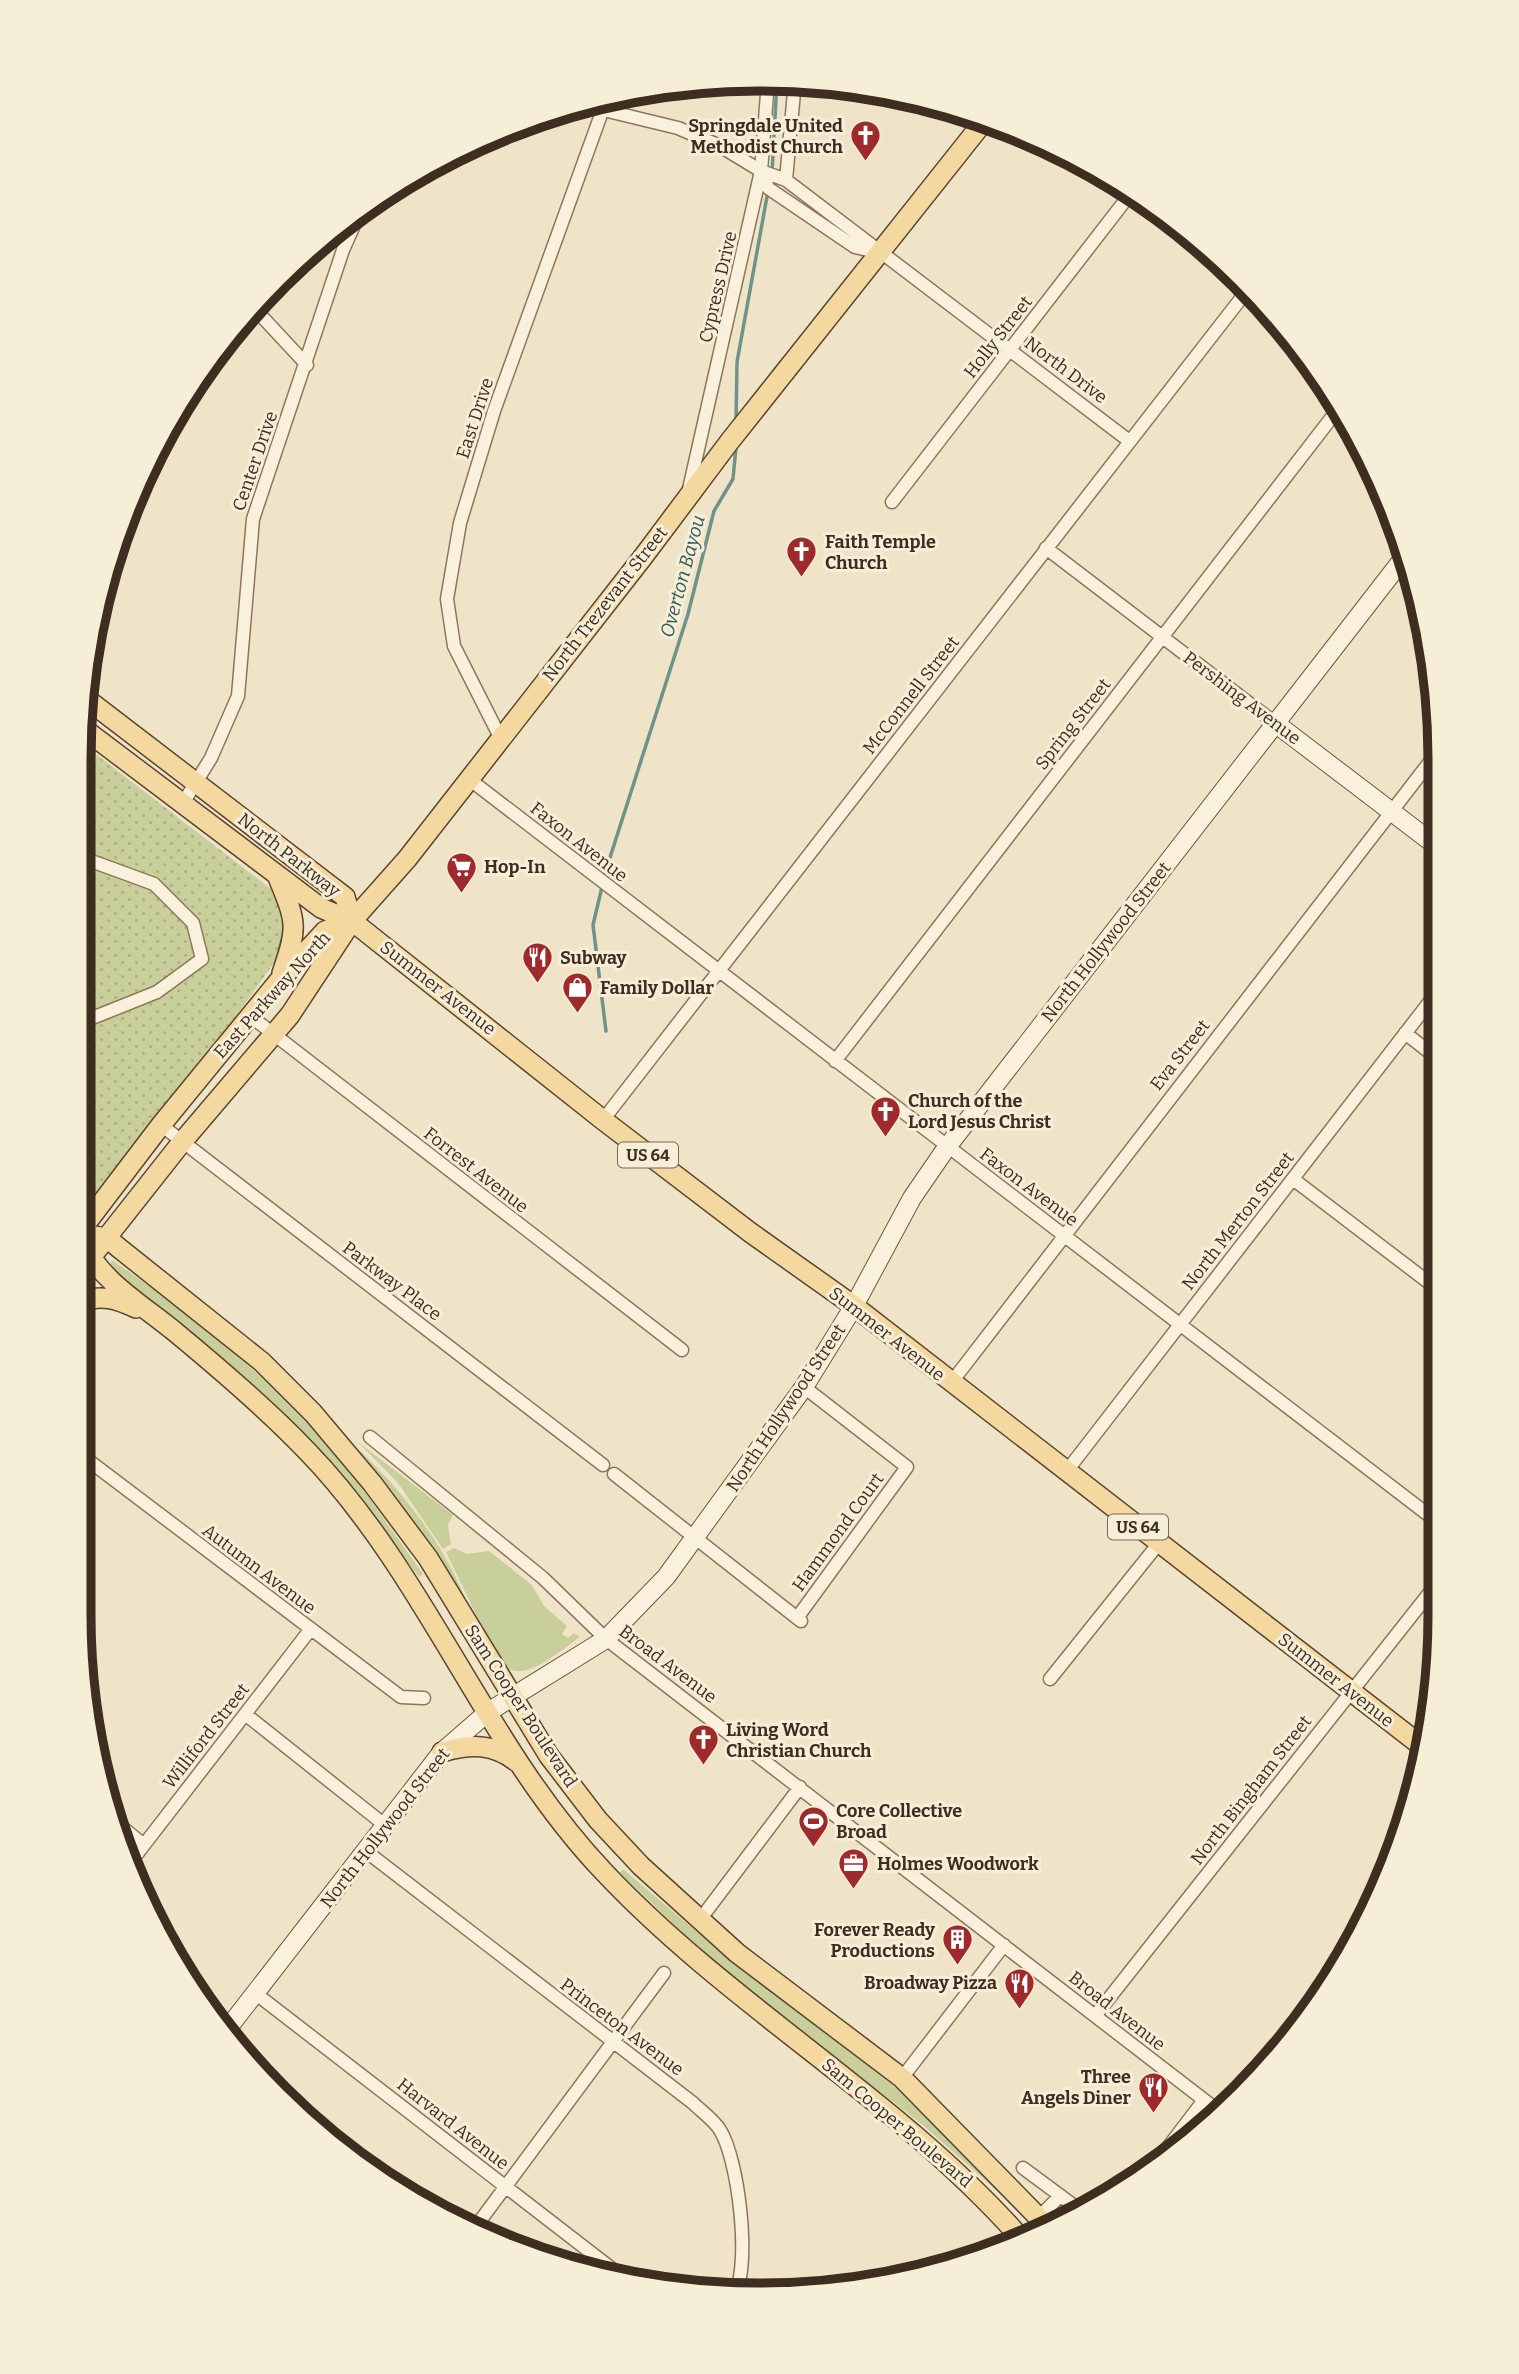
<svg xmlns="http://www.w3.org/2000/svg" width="1519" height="2374" font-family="Bitter,serif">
<defs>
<pattern id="garden-dots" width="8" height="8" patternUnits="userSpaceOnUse" patternTransform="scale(1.75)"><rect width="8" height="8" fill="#c9cf9b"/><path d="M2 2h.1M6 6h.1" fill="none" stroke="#aeb285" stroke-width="1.8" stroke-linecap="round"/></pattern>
</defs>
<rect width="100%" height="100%" fill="#f0e4c8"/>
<path fill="#c9cf9b" d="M112 1260 185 1311 277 1390 345 1464 423 1574 419 1577C371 1511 318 1446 258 1390 216 1350 170 1317 124 1282L110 1265Z
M358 1442 453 1515 448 1525 451 1544 443 1549 398 1483Z
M356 1447C403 1491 445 1545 468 1605Z
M454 1548 467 1554 489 1551 532 1585 544 1606 567 1626 562 1634 568 1638 574 1633 580 1637C562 1649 531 1679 509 1669L479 1621 446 1552Z
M623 1869 724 1955 913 2101 1010 2197 1007 2200 924 2126 712 1961 620 1873Z"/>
<path fill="url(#garden-dots)" d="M84 745 275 892 283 902 287 945 234 1019 81 1213Z"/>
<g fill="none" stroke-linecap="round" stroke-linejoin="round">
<path stroke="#6f938a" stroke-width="3.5" d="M772 173 777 81
M736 422 737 362 768 191
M606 1031 593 925 606 870 688 614 714 511 733 479 736 447"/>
<defs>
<path id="street" d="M583 105 678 128 720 146 761 171 786 180 1128 440
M762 172 768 188 855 247 881 253
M786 180 795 81
M254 308 307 365
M689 489 761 171 768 81
M892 502 1131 193
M1046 548 1275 723
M501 739 454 646 447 599 460 523 494 411 603 109
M469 779 1435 1520
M183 803 211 758 238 696 253 519 343 250 360 212
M249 1015 682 1350
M82 1022 157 992 202 959 193 923 154 884 83 858
M1405 1033 1437 1058
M835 1061 1339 408
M603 1120 1246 292
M161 1125 603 1465
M1293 1179 1436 1288
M951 1383 1439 750
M370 1437 543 1578 606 1639 1221 2113
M80 1454 401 1697 424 1698
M1066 1472 1438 991
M614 1474 801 1621
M797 1618 907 1467 804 1387
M1050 1679 1159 1543
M245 1714 386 1826
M113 1820 144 1845
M367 1852 693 2103C701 2111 714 2120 720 2130 738 2158 751 2263 735 2293
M130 1863 310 1630
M699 1921 800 1787
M255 1993 629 2282
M1095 2016 1435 1586
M902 2078 1004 1945
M1023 2168 1077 2208
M1150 2171 1204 2100
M1039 2217 1060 2196
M477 2225 664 1973"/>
<path id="secondary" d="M1275 723 1438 847
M225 2032 442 1752 488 1712 606 1639 666 1577 804 1387 854 1306 912 1198 947 1147 1406 555"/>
<path id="primary" d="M84 697 345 897 352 921
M84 729 321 908 352 921 603 1120 751 1233 854 1306 1423 1747
M277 875C296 922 299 924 282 973
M81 1230 161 1125 278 982 325 931 352 921
M81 1234 107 1238 119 1248 262 1362 313 1413 372 1483 428 1558 549 1756 598 1820 641 1866 737 1953 902 2078 1044 2223
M85 1246C101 1281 145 1307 174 1331 220 1369 266 1408 307 1451 428 1576 485 1747 604 1872 731 2007 895 2097 1018 2235
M81 1270 182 1142 290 1015 352 921 407 859 643 557 730 441 985 120
M81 1302C101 1294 117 1299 136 1308
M442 1752C470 1744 493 1743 517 1762"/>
</defs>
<use href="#street" stroke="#8d765c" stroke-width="15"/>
<use href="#secondary" stroke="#6f573f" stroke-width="20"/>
<use href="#primary" stroke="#5b4430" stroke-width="22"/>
<use href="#street" stroke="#faf1dc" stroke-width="12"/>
<use href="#secondary" stroke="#faf1dc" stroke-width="18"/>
<use href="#primary" stroke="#f3d9a0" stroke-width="19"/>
</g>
<defs>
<symbol id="church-pin" viewBox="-11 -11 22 30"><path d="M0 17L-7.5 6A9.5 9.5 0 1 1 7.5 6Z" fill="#9e2a2b" stroke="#f7eed8"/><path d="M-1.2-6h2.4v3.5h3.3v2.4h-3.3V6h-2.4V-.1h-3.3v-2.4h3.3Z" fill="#fff"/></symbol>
<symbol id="supermarket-pin" viewBox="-11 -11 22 30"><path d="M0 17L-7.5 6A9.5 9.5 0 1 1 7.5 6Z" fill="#9e2a2b" stroke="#f7eed8"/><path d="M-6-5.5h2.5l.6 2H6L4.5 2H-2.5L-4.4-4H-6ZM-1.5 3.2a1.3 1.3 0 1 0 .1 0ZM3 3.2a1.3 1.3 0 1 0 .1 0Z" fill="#fff"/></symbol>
<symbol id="restaurant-pin" viewBox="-11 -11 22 30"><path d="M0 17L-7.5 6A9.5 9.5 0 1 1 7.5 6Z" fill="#9e2a2b" stroke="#f7eed8"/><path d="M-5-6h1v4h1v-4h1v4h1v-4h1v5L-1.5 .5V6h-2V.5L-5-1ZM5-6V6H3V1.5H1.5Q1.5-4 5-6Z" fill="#fff"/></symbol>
<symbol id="shop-pin" viewBox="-11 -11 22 30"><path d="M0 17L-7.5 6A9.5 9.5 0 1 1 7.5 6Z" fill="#9e2a2b" stroke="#f7eed8"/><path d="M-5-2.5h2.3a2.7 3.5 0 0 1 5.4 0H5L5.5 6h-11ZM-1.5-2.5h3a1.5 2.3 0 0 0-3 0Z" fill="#fff"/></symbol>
<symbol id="stadium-pin" viewBox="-11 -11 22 30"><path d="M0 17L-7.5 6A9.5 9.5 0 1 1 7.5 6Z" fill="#9e2a2b" stroke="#f7eed8"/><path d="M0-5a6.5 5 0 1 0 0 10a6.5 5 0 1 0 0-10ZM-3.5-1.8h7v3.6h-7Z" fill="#fff"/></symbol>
<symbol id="office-pin" viewBox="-11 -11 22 30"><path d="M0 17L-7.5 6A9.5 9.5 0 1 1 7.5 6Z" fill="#9e2a2b" stroke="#f7eed8"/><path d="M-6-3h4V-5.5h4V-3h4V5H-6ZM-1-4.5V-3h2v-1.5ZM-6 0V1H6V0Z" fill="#fff"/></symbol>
<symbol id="building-pin" viewBox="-11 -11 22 30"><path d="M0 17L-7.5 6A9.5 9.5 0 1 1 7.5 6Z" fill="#9e2a2b" stroke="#f7eed8"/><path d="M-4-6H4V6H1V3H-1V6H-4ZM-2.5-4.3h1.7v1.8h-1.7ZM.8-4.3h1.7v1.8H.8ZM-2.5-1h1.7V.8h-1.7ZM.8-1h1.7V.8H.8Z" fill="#fff"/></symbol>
</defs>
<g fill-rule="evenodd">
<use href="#church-pin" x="848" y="118" width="35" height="47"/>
<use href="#church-pin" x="784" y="534" width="35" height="47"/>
<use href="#supermarket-pin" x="444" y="850" width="35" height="47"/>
<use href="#restaurant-pin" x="520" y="940" width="35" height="47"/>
<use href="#shop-pin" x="560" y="970" width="35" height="47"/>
<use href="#church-pin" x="868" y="1094" width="35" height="47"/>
<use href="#church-pin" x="686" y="1722" width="35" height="47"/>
<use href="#stadium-pin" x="796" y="1804" width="35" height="47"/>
<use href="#office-pin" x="836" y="1846" width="35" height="47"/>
<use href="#building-pin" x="940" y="1922" width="35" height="47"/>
<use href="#restaurant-pin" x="1002" y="1966" width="35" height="47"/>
<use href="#restaurant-pin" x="1136" y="2070" width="35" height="47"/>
</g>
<g text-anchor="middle" stroke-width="6" stroke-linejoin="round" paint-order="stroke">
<g fill="#f7eed8" stroke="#756857" stroke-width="2">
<rect x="618" y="1142.5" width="60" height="25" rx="5"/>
<rect x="1108" y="1514.5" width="60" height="25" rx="5"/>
</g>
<g font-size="16" font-weight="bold" fill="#3d2e20">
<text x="648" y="1161">US 64</text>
<text x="1138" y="1533">US 64</text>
</g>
<g font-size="18" font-weight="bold" fill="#3d2e20" stroke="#f7eed8" text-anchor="start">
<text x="843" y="132" text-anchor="end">Springdale United<tspan x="843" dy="21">Methodist Church</tspan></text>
<text x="825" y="548">Faith Temple<tspan x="825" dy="21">Church</tspan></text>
<text x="484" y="873">Hop-In</text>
<text x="560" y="964">Subway</text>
<text x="600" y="994">Family Dollar</text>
<text x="908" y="1107">Church of the<tspan x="908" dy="21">Lord Jesus Christ</tspan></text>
<text x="726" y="1736">Living Word<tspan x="726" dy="21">Christian Church</tspan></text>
<text x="836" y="1817">Core Collective<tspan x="836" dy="21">Broad</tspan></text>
<text x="877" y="1870">Holmes Woodwork</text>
<text x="935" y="1936" text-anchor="end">Forever Ready<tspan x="935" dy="21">Productions</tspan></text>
<text x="997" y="1989" text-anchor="end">Broadway Pizza</text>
<text x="1131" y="2083" text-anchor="end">Three<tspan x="1131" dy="21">Angels Diner</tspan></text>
</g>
<g font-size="18" fill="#3d2e20" stroke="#f7eed8">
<text transform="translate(718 287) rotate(-77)" y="6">Cypress Drive</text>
<text transform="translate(998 337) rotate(-52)" y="6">Holly Street</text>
<text transform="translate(1066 370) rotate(37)" y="6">North Drive</text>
<text transform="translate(475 418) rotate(-72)" y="6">East Drive</text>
<text transform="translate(255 461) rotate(-71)" y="6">Center Drive</text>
<text transform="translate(605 604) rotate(-52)" y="6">North Trezevant Street</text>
<text transform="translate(911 695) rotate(-52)" y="6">McConnell Street</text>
<text transform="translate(1242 698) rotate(37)" y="6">Pershing Avenue</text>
<text transform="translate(1073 724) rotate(-52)" y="6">Spring Street</text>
<text transform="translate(579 842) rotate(38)" y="6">Faxon Avenue</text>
<text transform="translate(289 855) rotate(38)" y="6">North Parkway</text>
<text transform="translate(1106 942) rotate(-52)" y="6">North Hollywood Street</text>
<text transform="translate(438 988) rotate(38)" y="6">Summer Avenue</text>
<text transform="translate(272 995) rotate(-48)" y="6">East Parkway North</text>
<text transform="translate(1180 1055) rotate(-52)" y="6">Eva Street</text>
<text transform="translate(476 1170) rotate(38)" y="6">Forrest Avenue</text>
<text transform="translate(1029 1187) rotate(37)" y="6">Faxon Avenue</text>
<text transform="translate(1238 1221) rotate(-52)" y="6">North Merton Street</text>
<text transform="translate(392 1281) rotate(37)" y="6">Parkway Place</text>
<text transform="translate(887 1334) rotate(38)" y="6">Summer Avenue</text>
<text transform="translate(786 1408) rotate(-56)" y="6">North Hollywood Street</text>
<text transform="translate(838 1532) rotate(-54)" y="6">Hammond Court</text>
<text transform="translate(259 1569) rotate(37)" y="6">Autumn Avenue</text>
<text transform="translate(668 1664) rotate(37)" y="6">Broad Avenue</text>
<text transform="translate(1336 1680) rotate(38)" y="6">Summer Avenue</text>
<text transform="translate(521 1706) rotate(57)" y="6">Sam Cooper Boulevard</text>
<text transform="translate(206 1736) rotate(-52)" y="6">Williford Street</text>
<text transform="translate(1251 1790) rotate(-52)" y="6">North Bingham Street</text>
<text transform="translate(385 1828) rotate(-52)" y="6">North Hollywood Street</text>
<text transform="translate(1117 2011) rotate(38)" y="6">Broad Avenue</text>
<text transform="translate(622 2027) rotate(37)" y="6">Princeton Avenue</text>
<text transform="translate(897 2123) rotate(40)" y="6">Sam Cooper Boulevard</text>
<text transform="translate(453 2124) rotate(38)" y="6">Harvard Avenue</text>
</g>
<g font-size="19" font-style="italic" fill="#2f5d5a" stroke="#f7eed8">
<text transform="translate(682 576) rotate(-75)" y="7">Overton Bayou</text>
</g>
</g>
<path d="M0 0H1519V2374H0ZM759 91H760A668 668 0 0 1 1428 759V1615A668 668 0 0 1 760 2283H759A668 668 0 0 1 91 1615V759A668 668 0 0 1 759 91Z" fill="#f7eed8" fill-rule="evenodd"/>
<path fill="none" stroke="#3d2e20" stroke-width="9" d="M759 91H760A668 668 0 0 1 1428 759V1615A668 668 0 0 1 760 2283H759A668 668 0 0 1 91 1615V759A668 668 0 0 1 759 91Z"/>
</svg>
